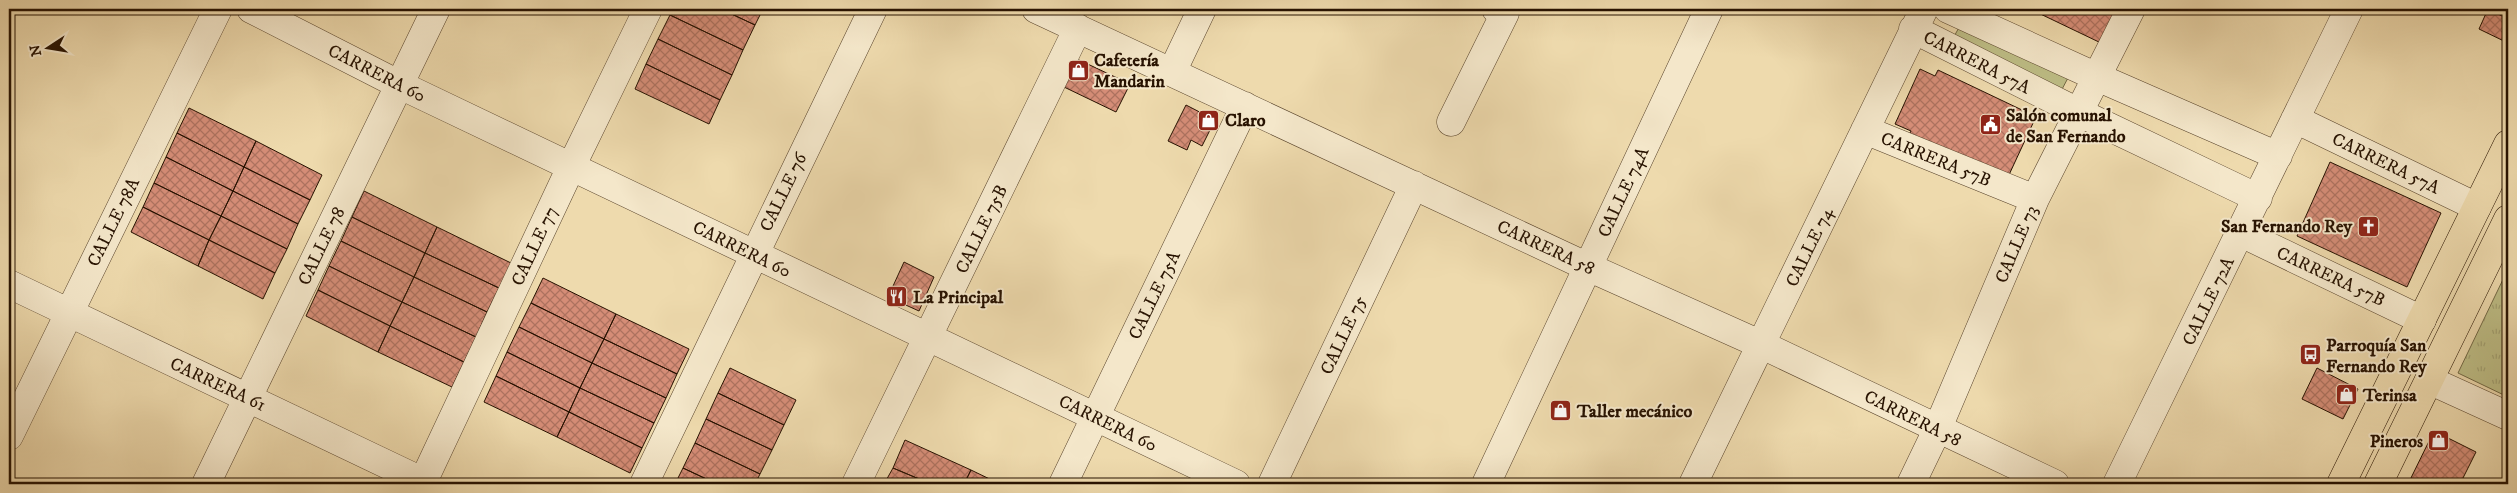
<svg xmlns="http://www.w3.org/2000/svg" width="2517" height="493" font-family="'IM FELL DW Pica',serif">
<defs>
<pattern id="park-tufts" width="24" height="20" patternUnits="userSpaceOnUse" patternTransform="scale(1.25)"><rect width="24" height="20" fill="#bebe86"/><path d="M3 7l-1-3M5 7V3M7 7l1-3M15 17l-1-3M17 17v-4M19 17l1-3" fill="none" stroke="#a3a272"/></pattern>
<pattern id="building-cross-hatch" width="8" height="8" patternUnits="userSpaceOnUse" patternTransform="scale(1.25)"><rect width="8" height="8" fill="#d58d77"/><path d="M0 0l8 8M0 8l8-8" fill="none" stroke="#ad725f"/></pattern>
</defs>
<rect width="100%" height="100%" fill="#eedaad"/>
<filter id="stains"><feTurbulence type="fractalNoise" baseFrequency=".004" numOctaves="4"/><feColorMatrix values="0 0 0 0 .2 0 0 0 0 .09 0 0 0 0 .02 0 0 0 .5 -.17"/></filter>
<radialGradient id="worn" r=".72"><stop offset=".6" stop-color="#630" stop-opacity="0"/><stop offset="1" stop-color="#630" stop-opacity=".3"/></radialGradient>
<path fill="#bebe86" stroke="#726844" d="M1961 24 2069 76 2060 93 1952 40Z"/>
<path fill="url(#park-tufts)" stroke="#726844" d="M2508 269V397L2458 373Z"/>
<path fill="url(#building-cross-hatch)" stroke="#271201" d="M673 9H721L755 25 743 50 670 15Z
M721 9H763L755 25Z
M2030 9H2117L2101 43Z
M2488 9 2508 19V43L2479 29Z
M670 15 743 50 732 75 658 39Z
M658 39 732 75 720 100 646 64Z
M1077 59 1130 84 1116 112 1064 87Z
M646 64 720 100 709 124 635 89Z
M1920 69 1935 76 1938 70 2022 110 2021 114 2034 121 2008 177 1908 137 1911 131 1895 124Z
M1186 105 1215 120 1202 146 1191 140 1187 150 1168 141Z
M189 108 256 141 244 167 177 133Z
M177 133 244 167 233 191 166 157Z
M256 141 322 175 310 200 244 167Z
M166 157 233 191 221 216 154 183Z
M2330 162 2441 213 2407 287 2297 236Z
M244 167 310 200 298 224 233 191Z
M154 183 221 216 209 240 143 207Z
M233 191 298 224 287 249 221 216Z
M364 191 437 227 425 253 352 217Z
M143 207 209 240 198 266 131 232Z
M221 216 287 249 275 273 209 240Z
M352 217 425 253 414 277 341 241Z
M437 227 511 263 499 288 425 253Z
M209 240 275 273 263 299 198 266Z
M341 241 414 277 402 302 329 266Z
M425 253 499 288 487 312 414 277Z
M904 262 934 277 919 311 888 297Z
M329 266 402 302 390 326 318 290Z
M414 277 487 312 476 337 402 302Z
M543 278 616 314 604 339 531 303Z
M318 290 390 326 378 352 306 316Z
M402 302 476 337 464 362 390 326Z
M531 303 604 339 592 363 519 327Z
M616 314 689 349 677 374 604 339Z
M390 326 464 362 452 387 378 352Z
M519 327 592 363 580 388 507 352Z
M604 339 677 374 666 398 592 363Z
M507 352 580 388 569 412 496 376Z
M592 363 666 398 654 423 580 388Z
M730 368 796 400 784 425 718 393Z
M2317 368 2358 389 2343 419 2302 399Z
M496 376 569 412 557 437 484 402Z
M580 388 654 423 642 448 569 412Z
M718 393 784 425 772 450 706 419Z
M569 412 642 448 630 473 557 437Z
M706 419 772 450 760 474 695 443Z
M2434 431 2476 452 2460 484H2408Z
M905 440 971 470 964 484H931L893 468Z
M695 443 760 474 755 484H717L683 468Z
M683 468 717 484H675Z
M893 468 931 484H884Z
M971 470 1000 484H964Z"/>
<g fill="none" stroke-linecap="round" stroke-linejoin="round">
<defs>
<path id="minor" d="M251 9 398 84 1236 484
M1036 9 1588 267 1762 345 2055 484
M1948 9 2097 77 2278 156
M1913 29 2078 112 2258 198
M1172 72 1202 9
M2295 119 2477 207
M1451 122 1505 13 1496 9
M1865 130 2035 199
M2241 233 2422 320
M9 284 428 484
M2429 380 2508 416
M9 436 218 9
M206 484 436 9
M422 484 571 167 648 9
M644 484 873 9
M856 484 1078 28
M1063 484 1245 106
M1272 484 1414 185
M1486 484 1709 9
M1693 484 1924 9
M1911 484 1937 430 2035 199 2131 9
M2117 484 2349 9"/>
<path id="major" d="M2341 484 2508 144
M2378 484 2508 219"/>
</defs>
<use href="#minor" stroke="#59442c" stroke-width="29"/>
<use href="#major" stroke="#271201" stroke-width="29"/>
<use href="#minor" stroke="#f4e7ca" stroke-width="28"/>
<use href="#major" stroke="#eedaad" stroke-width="28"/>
</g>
<defs>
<symbol id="shop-square" viewBox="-11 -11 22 22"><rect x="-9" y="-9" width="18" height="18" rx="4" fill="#8f2418" stroke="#f4e7ca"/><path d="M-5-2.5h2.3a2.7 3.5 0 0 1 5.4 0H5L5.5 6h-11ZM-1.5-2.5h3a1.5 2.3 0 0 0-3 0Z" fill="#fff"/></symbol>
<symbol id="civic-square" viewBox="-11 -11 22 22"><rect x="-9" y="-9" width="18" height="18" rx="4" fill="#8f2418" stroke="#f4e7ca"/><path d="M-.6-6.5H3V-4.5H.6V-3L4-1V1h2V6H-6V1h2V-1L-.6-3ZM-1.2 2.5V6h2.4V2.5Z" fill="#fff"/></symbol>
<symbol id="church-square" viewBox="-11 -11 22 22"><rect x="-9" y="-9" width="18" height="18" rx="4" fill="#8f2418" stroke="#f4e7ca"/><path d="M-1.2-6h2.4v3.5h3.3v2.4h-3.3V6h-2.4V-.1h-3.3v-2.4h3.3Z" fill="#fff"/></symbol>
<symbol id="restaurant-square" viewBox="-11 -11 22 22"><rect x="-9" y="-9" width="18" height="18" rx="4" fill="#8f2418" stroke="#f4e7ca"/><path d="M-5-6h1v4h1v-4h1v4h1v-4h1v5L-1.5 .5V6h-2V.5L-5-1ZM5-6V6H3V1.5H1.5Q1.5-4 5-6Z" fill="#fff"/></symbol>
<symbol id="bus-square" viewBox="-11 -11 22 22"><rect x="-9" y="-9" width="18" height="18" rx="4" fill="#8f2418" stroke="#f4e7ca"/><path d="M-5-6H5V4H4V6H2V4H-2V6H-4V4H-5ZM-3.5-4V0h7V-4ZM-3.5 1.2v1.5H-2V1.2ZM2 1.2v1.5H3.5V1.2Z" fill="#fff"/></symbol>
</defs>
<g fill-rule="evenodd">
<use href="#shop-square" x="1066" y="58" width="25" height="25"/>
<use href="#shop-square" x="1196" y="108" width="25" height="25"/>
<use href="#civic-square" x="1978" y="112" width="25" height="25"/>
<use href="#church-square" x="2356" y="214" width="25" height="25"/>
<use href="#restaurant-square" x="884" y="284" width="25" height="25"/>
<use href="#bus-square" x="2298" y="342" width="25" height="25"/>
<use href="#shop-square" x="2334" y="382" width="25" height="25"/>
<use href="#shop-square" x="1548" y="398" width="25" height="25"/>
<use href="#shop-square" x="2426" y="428" width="25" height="25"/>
</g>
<g text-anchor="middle" stroke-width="4" stroke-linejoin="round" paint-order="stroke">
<g font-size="18" font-weight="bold" fill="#271201" stroke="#f4e7ca" text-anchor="start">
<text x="1094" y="66">Cafetería<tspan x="1094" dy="21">Mandarin</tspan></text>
<text x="2006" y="121">Salón comunal<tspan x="2006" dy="21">de San Fernando</tspan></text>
<text x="1225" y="126">Claro</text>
<text x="2352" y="232" text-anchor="end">San Fernando Rey</text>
<text x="913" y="303">La Principal</text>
<text x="2326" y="351">Parroquía San<tspan x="2326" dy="21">Fernando Rey</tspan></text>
<text x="2363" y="401">Terinsa</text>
<text x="1577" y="417">Taller mecánico</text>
<text x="2423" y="447" text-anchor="end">Pineros</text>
</g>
<g font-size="18" fill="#271201" stroke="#f4e7ca">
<text transform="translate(1977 62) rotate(27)" y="6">CARRERA 57A</text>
<text transform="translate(377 73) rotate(27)" y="6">CARRERA 60</text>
<text transform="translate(1936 159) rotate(22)" y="6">CARRERA 57B</text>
<text transform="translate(2386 163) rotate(26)" y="6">CARRERA 57A</text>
<text transform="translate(783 192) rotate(-64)" y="6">CALLE 76</text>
<text transform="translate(1623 192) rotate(-65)" y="6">CALLE 74A</text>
<text transform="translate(113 222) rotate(-64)" y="6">CALLE 78A</text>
<text transform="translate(981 229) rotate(-64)" y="6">CALLE 75B</text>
<text transform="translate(2016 244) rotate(-67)" y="6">CALLE 73</text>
<text transform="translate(321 246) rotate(-64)" y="6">CALLE 78</text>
<text transform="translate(534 246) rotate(-65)" y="6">CALLE 77</text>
<text transform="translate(1546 247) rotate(25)" y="6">CARRERA 58</text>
<text transform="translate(1809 247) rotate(-64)" y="6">CALLE 74</text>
<text transform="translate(742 249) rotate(26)" y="6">CARRERA 60</text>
<text transform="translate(2331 276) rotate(25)" y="6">CARRERA 57B</text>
<text transform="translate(1154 295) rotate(-64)" y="6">CALLE 75A</text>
<text transform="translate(2208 301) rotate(-64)" y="6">CALLE 72A</text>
<text transform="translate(1343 335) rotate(-65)" y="6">CALLE 75</text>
<text transform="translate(218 384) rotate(25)" y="6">CARRERA 61</text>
<text transform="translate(1913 418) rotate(26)" y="6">CARRERA 58</text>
<text transform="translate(1108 423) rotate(26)" y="6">CARRERA 60</text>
</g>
</g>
<rect width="2517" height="493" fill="none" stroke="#eedaad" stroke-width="30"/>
<rect x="10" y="10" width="2497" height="473" fill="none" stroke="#271201" stroke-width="2.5"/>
<rect x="15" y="15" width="2487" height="463" fill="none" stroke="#271201"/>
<g transform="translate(48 48) rotate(258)" stroke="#f4e7ca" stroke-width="4" paint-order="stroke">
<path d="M0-4L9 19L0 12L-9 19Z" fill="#271201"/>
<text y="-8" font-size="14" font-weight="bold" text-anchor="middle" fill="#271201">N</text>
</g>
<rect width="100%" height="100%" filter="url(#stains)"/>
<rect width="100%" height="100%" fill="url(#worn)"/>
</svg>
